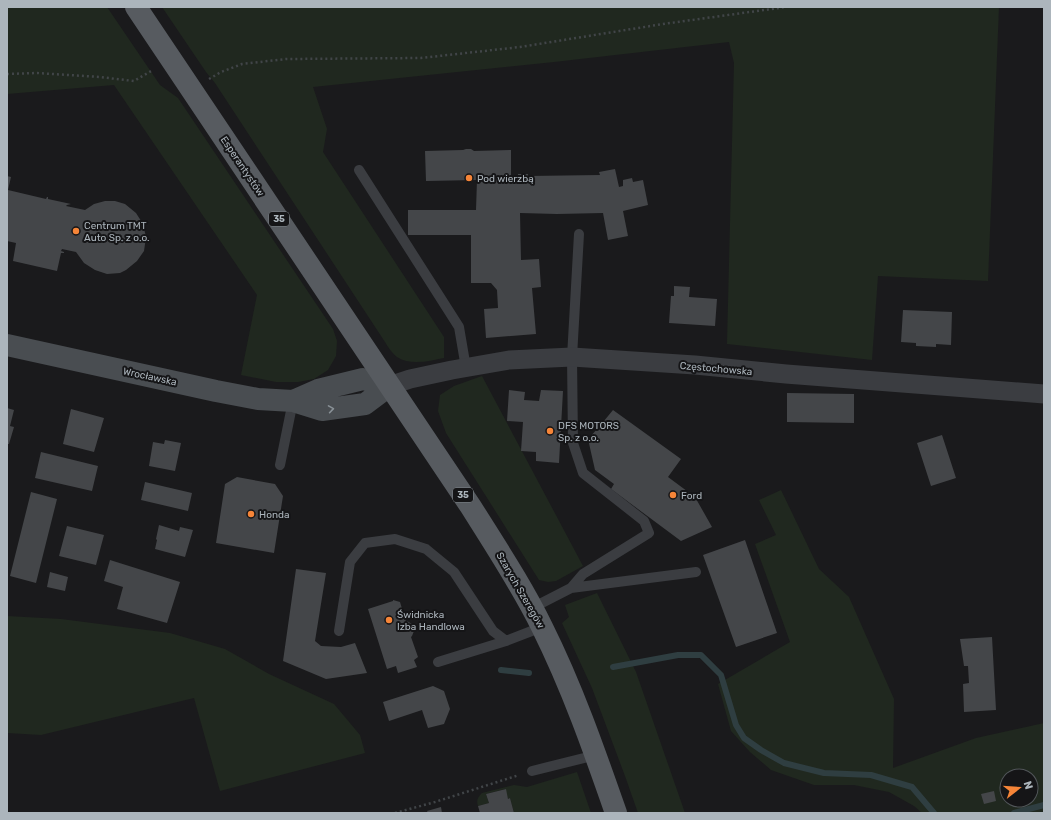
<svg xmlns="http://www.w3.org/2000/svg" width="1051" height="820" font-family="Rubik,sans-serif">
<rect width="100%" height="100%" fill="#1a1a1c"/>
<path fill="#20281f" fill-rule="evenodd" d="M7 7H107L160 85 178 98 333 329 337 341 336 356 328 370 314 379 298 382H276L241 375 257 295 114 85 7 94Z
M162 7H999L988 281 878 276 872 360 727 344 734 63 729 42 554 62 313 87 327 129 323 152 444 337V358C429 361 411 366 397 357 392 353 388 347 385 342L215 83 206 72Z
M482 376 583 566 556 581 548 582 539 580 446 433 438 411 440 395 454 386Z
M781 490 819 569 849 597 894 699 893 768 976 738 1044 723V813H922L914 806 889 792 854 785H814L771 770 750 752 731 731 718 684 790 642 755 544 776 535 759 500ZM1007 776H1031V800H1007Z
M597 593 636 672 685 813H638L625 776 592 688 562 623 569 617 565 605Z
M7 616 61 619 170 633 225 649 269 674 334 704 360 735 365 753 220 791 194 698 41 735 7 733Z
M577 772 591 813H514L510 798 508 799 505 789 486 794 489 803 478 806C476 800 478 797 482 793L514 785 527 787Z"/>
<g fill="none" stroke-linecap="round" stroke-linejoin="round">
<path stroke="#2f3e41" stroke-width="6" d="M613 667 678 655H701L721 675 736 725 744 738 761 750 784 763 824 773 871 775 912 787 934 813
M501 670 529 673
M1014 813 1044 805"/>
</g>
<path fill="#444649" d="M466 149H471L474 151 511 150V176H518V174H528V176L600 175 599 172 615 169 619 187 623 186V180L632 178 633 182 643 180 648 205 623 211 628 236 608 240 603 213 557 214 520 213 521 260 539 259 541 287 532 288 536 334 486 338 484 309 498 308 497 290 491 283H471V235H408V210H476L477 180 426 181 425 151 463 150Z
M7 176 11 177 8 190 46 199 47 197H48V199L71 204 67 205 66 206 85 210 94 204 105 201H115L125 204 136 213 143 224 146 237 144 251 137 261 126 270 120 273 107 274 95 270 84 263 76 252 62 249 61 251 64 252V253H61L57 271 13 261 16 243 7 241Z
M674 286 690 287 689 297 717 299 715 326 669 323 671 296H674Z
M903 310 952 312 951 345 936 344V347L916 346V343L901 342Z
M509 390 525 392 524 400 539 401 541 390 563 391 559 463 536 461V452L521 451 523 422 507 421Z
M787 393 854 394V423L787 422Z
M7 408 14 410 10 426 14 427 9 444H7Z
M71 409 104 418 94 452 63 444Z
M613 410 681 459 668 477 695 497 712 527 681 541 611 489 614 484 595 470 588 439 599 427Z
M942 435 956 478 931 486 917 443Z
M165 440 181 443 175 471 149 466 153 442 164 444Z
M41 452 98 466 92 491 35 478Z
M237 477 275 484 283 496 274 553 216 543 225 484Z
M145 482 192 493 188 511 141 500Z
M31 492 57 499 36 583 10 576Z
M159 525 179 531 180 527 193 530 185 557 155 549 157 540 156 539Z
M67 526 104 535 96 565 59 556Z
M745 540 777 633 736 647 703 555Z
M110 560 180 582 167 623 117 609 123 587 104 581Z
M296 569 326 573 315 641 321 646 341 647 355 643 367 673 326 679 283 661Z
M50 572 68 577 65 591 47 587Z
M393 600 400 602 406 622 407 621 412 624 414 631 412 636 411 637 418 657 414 660 417 667 398 673 396 666 387 669 368 609 393 601Z
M992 637 996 710 964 712 963 684 969 683 968 666H964L960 639Z
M433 686 444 691 450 709 444 724 428 728 422 710 389 721 383 702Z
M506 789 508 799 510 798 514 813H480L478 806 489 803 486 794Z
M994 791 996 801 984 804 981 794Z
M441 807 442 813H428L427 811Z"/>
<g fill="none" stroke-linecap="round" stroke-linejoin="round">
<path stroke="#414548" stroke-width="2.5" stroke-dasharray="2 3" stroke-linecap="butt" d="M7 74 37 73 100 77 134 81 153 70
M209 79 221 72 242 64 286 59 421 58 520 47 663 24 786 7
M395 813 435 802 519 775"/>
<path stroke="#3b3d41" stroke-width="10" d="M359 170 459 327 466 368
M280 465 293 401
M571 588 696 572
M532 608 571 588 583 574 649 533 644 521 583 473 573 443 572 357 579 234
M339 631 350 562 365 543 395 539 426 549 454 572 493 631 506 641 542 627
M438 662 506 641
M532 771 596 755"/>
<path stroke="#3b3d41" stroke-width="19" d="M389 386 410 379 452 370 509 360 572 357 695 365 786 374 1044 394"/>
<path stroke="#494d51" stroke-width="22" d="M7 345 216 391 258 399 293 401 322 410 365 404 389 386
M293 401 318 390 363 379 389 386"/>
<path stroke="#575b60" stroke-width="22" d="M136 7 471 507C496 547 522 586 542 627 572 687 594 750 616 813"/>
</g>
<defs><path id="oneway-chevron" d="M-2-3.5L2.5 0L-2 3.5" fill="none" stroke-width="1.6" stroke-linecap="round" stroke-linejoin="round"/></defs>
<use stroke="#899197" href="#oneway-chevron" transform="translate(331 409) rotate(-9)"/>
<g fill="#f68538" stroke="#151517" stroke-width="1.5">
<circle cx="469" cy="178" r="4"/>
<circle cx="76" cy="231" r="4"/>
<circle cx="550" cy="431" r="4"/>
<circle cx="673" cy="495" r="4"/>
<circle cx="251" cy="514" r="4"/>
<circle cx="389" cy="620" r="4"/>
</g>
<g text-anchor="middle" stroke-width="4" stroke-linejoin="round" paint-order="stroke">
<g fill="#151517" stroke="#7f858a" stroke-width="1">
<rect x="269" y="212" width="20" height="14" rx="3"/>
<rect x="453" y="488" width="20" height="14" rx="3"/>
</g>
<g font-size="9" font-weight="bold" fill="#acb5bc">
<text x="279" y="222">35</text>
<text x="463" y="498">35</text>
</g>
<g font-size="10" fill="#acb5bc" stroke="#151517">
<text transform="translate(243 166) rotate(56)" y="4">Esperantystów</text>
<text transform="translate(716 368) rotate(5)" y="4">Częstochowska</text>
<text transform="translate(150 376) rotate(12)" y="4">Wrocławska</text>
<text transform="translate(521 590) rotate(60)" y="4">Szarych Szeregów</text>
</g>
<g font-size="10" fill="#acb5bc" stroke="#151517" text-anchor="start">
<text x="477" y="182">Pod wierzbą</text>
<text x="84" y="229">Centrum TMT<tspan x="84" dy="12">Auto Sp. z o.o.</tspan></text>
<text x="558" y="429">DFS MOTORS<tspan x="558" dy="12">Sp. z o.o.</tspan></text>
<text x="681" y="499">Ford</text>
<text x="259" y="518">Honda</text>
<text x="397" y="618">Świdnicka<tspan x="397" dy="12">Izba Handlowa</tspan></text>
</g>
</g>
<rect width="1051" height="820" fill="none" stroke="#acb5bc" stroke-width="16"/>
<g transform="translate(1019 788) rotate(73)"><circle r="19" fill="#151517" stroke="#515559"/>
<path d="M0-3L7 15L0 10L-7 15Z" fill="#f68538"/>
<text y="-6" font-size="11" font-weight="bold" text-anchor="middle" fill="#acb5bc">N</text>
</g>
</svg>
